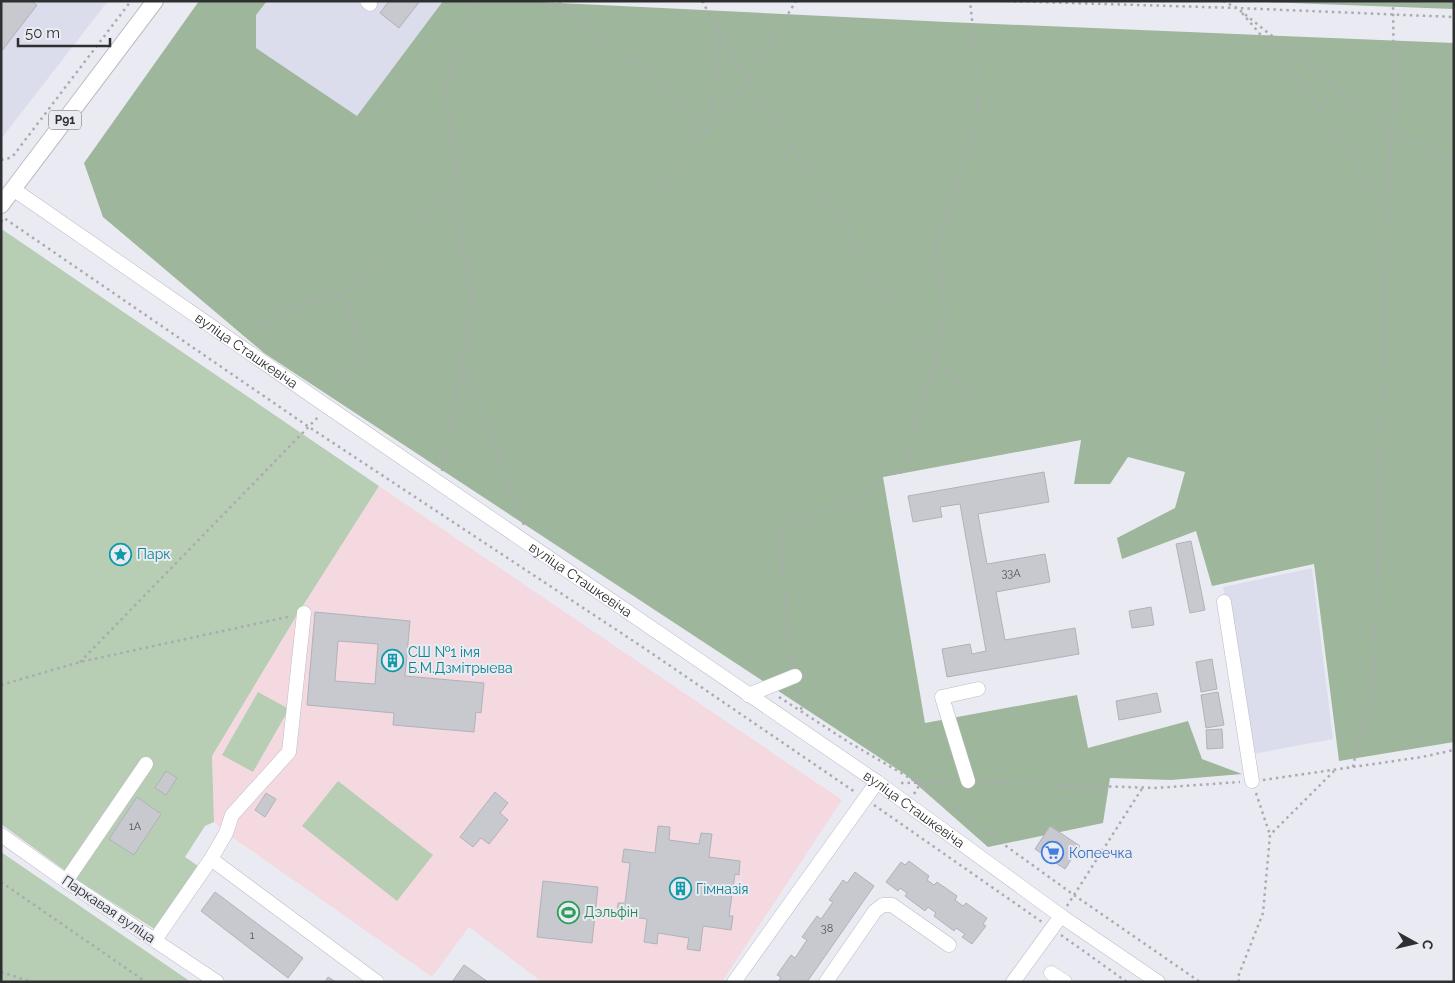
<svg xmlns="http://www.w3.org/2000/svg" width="1455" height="983" font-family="Raleway,sans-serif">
<rect width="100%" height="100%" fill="#eaebf2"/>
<path fill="#f4dae0" d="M379 486 842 800 722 982H542L469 927 432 977 226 833 214 822 212 756 297 615Z"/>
<path fill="#dcddec" d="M1 1H108L1 139Z
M267 1H443L357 116 256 48V15Z
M1312 568 1333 739 1253 754 1223 587Z"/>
<path fill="#b7cdb4" d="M3 230 379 486 297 615 212 756 214 822 205 826 185 857 198 866 156 930 82 883 1 824V232Z
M258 692 289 709 253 772 222 755Z
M338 781 433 855 397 901 302 826Z
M1 851V852L191 982H1Z"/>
<path fill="#9eb69b" d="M199 1H267L256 15V48L357 116 443 1H519L947 22 1454 43V742L1339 761 1314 564 1212 586 1196 531 1122 559 1117 538 1175 508 1185 472 1128 457 1110 484H1074L1081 440 883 477 925 723 1077 695 1088 748 1188 721 1202 759 1242 774 1171 780 1110 778 1103 823 988 847 906 775 264 353 103 217 84 163Z
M1236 1H1454V9Z"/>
<path fill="#c8c8cf" stroke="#b1b2b9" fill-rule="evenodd" d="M1 1H31L37 5 1 52Z
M389 1H420L399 28 380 13Z
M1044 472 1049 502 978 514 987 564 1045 554 1050 582 996 592 1005 640 1075 628 1079 654 947 677 942 649 970 644 972 654 986 651 960 504 940 507 942 517 913 522 908 496Z
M1191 541 1205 610 1190 613 1176 544Z
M1151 607 1154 625 1132 628 1129 611Z
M315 612 410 621 405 676 484 683 481 713 476 712 474 732 393 725 394 713 307 705ZM338 641 378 644 375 684 335 681Z
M1212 659 1217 689 1201 692 1196 662Z
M1218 692 1224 725 1206 728 1201 695Z
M1157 693 1161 712 1119 720 1116 701Z
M1222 729 1223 748 1207 749 1206 730Z
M166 771 177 778 166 795 155 788Z
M495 792 508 803 500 813 508 820 489 844 481 838 473 847 460 837Z
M266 793 276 799 265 817 255 810Z
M137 797 161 814 134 855 109 839Z
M658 826 670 827 669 840 699 844 701 833 712 834 709 857 740 861 739 875 735 874 729 916H733L731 930 703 926 700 951 687 949 689 938 658 933 657 944 644 942 647 919 617 915 618 903H625L630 863 622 862 624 849 655 853Z
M1050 826 1080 846 1065 869 1035 849Z
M909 861 929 876 927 880 934 885 937 882 957 896 955 900 963 906 966 903 987 918 983 924 986 926 972 944 962 937 965 934 956 928 954 931 934 916 936 913 928 907 925 911 905 896 907 893 900 888 898 891 886 882 901 862 905 865Z
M855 872 874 886 807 982H778L781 977 777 975 791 955 795 958 807 940 802 937 817 916 821 919 833 902 829 900 843 880 847 883Z
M543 881 598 887 592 943 537 937Z
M215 892 303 958 288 978 201 911Z
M464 965 488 982H452Z
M328 977 336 982H325Z"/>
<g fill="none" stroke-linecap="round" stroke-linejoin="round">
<defs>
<g id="minor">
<path d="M367 1 370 4"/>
<path id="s1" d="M13 189 328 407 877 782 1061 916 1158 982"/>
<path d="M1224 602 1252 781"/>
<path d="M748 695 795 676"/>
<path d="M968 781 942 697 978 689"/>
<path d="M1 835 66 881 217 982"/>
<path d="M211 859 377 982"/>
<path d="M66 881 146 764"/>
<path d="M155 940 211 859 226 833 232 815 289 752 304 613"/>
<path d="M1051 973 1065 982"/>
<path d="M734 982 877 782"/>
<path d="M826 982 875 911 883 905H892L949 945"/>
<path d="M1013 982 1061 916"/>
</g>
<path id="major" d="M1 205 155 1"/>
</defs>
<use href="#minor" stroke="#bbbcc3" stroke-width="15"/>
<use href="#major" stroke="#bbbcc3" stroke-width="18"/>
<path stroke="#aaabb0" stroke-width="2.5" stroke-dasharray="2.5 4" stroke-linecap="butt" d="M559 1 614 48 668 85 707 132
M702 1 747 81 841 216 874 285 1002 436
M1007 1 1237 8 1454 17
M1223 1 1237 8 1392 132 1454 160
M1242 13 1309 91 1386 212
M707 130 716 94V20
M1 160 7 159 13 156 131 1
M656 190 747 81 796 1
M1 222 4 218 309 427 644 648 855 792
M259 328 309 300 346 294
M464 364 524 525
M340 386 360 353 346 294 393 238 459 182
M442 471 463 363 472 299 458 227 459 182 445 86 475 12 477 1
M80 662 319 416
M793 665 786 617 781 526 861 499 881 476 903 472 936 357 945 312 936 245 977 119 976 56 970 1
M1 685 80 662 292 616
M797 688 802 712
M779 697 850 743 920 784
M1353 767 1359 738 1374 689 1387 213 1394 91 1393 1
M1263 780 1422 757 1454 750
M979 782 1155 788 1240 782
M901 783 956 782
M1256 793 1270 835
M914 794 920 784 1074 895 1200 982
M874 805 1042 922
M1 882 146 982
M1067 906 1143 787
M1061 935 1127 982
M1 972 32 982
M1239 982 1238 977 1263 913 1270 835 1334 771"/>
<use href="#minor" stroke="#fff" stroke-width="14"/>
<use href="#major" stroke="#fff" stroke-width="16"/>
</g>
<defs>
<symbol id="sight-ring" viewBox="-11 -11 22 22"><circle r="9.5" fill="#eaebf2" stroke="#0f9aa8" stroke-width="1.5"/><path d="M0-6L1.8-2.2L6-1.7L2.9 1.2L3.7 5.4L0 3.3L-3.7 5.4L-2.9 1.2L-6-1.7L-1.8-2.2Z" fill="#0f9aa8"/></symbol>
<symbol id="building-ring" viewBox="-11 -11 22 22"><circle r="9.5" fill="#eaebf2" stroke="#0f9aa8" stroke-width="1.5"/><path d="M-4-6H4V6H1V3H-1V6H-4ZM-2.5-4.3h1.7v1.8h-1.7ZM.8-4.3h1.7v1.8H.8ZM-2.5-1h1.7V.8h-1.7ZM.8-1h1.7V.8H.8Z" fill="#0f9aa8"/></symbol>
<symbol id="supermarket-ring" viewBox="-11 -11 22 22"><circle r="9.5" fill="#eaebf2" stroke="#3f7fe0" stroke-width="1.5"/><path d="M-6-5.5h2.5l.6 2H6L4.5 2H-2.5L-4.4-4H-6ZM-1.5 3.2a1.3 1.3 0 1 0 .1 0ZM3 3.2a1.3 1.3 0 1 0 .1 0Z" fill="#3f7fe0"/></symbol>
<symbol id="stadium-ring" viewBox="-11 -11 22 22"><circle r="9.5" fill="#eaebf2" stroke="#2e9e5b" stroke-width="1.5"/><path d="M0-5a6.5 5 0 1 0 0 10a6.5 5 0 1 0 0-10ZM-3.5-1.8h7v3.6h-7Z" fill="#2e9e5b"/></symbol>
</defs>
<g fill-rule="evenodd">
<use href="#sight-ring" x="108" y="542" width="25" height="25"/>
<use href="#building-ring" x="380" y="648" width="25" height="25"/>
<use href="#supermarket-ring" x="1040" y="840" width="25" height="25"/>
<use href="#building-ring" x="668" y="876" width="25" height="25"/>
<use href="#stadium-ring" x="556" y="900" width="25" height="25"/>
</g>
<g text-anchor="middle" stroke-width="4" stroke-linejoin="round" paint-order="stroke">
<g font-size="11" fill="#545558">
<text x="1011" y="577">33А</text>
<text x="135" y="830">1А</text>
<text x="827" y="932">38</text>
<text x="252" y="939">1</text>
</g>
<rect fill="#eaebf2" stroke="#66676b" stroke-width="1" x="49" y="110.5" width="32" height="19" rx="4"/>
<g font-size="12" font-weight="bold" fill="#2e2f31">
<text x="65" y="124">Р91</text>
</g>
<g font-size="14" fill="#2e2f31" stroke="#eaebf2">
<text dy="5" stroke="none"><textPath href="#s1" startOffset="284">вуліца Сташкевіча</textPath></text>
<text dy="5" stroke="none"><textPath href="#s1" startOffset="689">вуліца Сташкевіча</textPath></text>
<text dy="5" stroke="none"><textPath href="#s1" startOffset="1094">вуліца Сташкевіча</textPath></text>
<text transform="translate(109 909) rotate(34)" y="5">Паркавая вуліца</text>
</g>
<g font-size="14" fill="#0d838f" stroke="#eaebf2" text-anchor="start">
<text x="137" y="559">Парк</text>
<text x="408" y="657">СШ №1 імя<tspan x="408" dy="16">Б.М.Дзмітрыева</tspan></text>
<text x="696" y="894">Гімназія</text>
</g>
<g font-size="14" fill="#366cbe" stroke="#eaebf2" text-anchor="start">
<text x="1069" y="858">Копеечка</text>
</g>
<g font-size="14" fill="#27864d" stroke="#eaebf2" text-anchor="start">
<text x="584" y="917">Дэльфін</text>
</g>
</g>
<rect width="1455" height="983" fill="none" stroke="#2e2f31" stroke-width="5"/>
<g transform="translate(1415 943) rotate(98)" stroke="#eaebf2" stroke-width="4" paint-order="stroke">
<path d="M0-4L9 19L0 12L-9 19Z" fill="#2e2f31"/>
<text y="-8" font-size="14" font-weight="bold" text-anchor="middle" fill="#2e2f31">С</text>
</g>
<path d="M18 38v8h92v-8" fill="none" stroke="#2e2f31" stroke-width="2.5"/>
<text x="25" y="38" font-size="15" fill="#2e2f31" stroke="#eaebf2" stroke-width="4" paint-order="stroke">50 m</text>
</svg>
